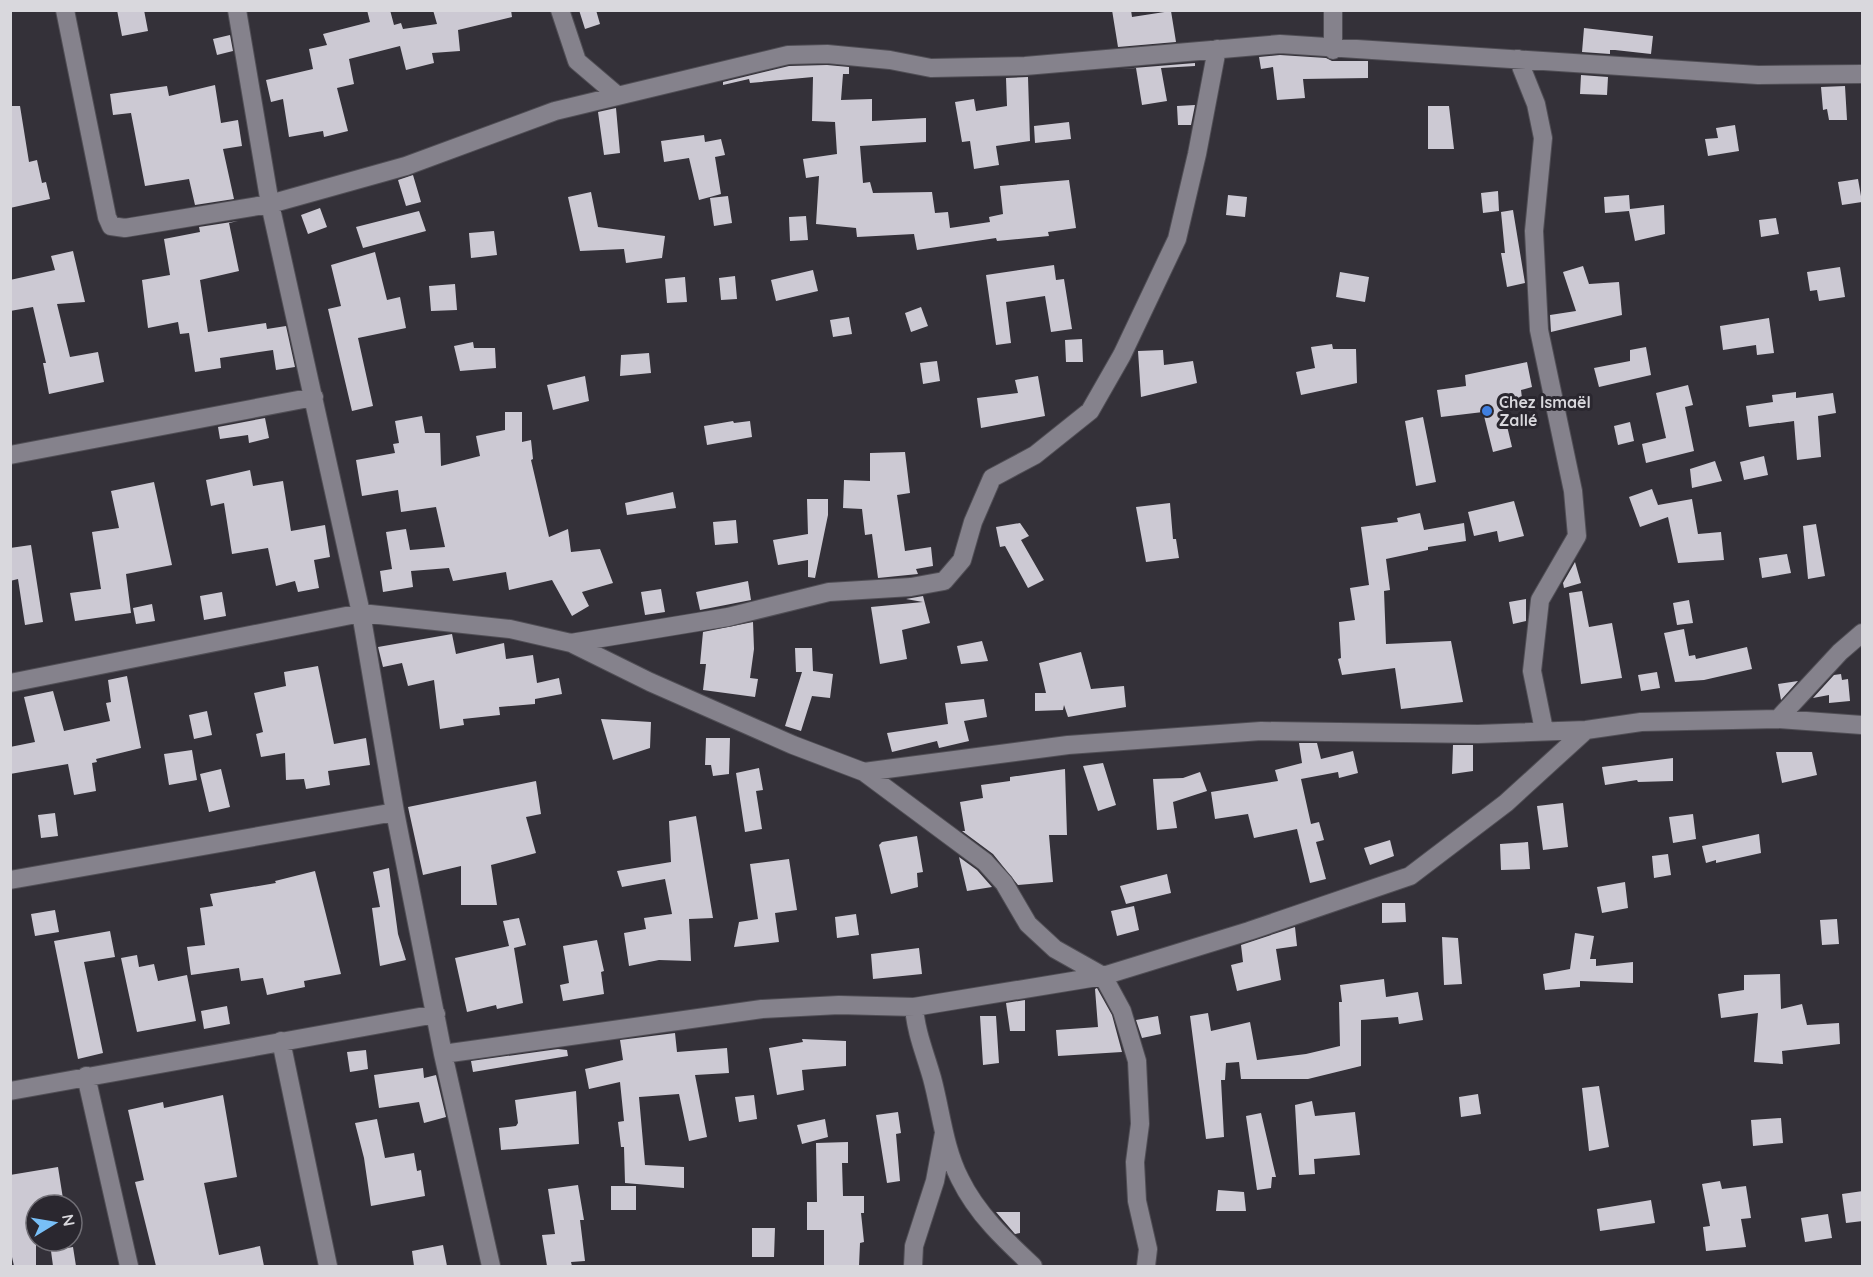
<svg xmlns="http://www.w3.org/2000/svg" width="1873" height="1277" font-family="Quicksand,sans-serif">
<rect width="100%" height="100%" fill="#343139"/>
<path fill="#ccc9d3" d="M117 10H144L148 31 122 36Z
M367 10H390L394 25 401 23 403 29 437 24 433 10H511L512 17 458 30 460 51 432 53 434 63 406 70 400 46 349 59 354 84 337 88 348 131 324 137 323 131 289 137 283 99 271 102 266 80 313 69 309 49 327 45 323 34 370 22Z
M579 10H596L600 24 585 29Z
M1112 10H1131L1132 17 1171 11 1176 42 1118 47Z
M1584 28 1653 36 1651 54 1615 50H1610V54L1582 52Z
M230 35 233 51 217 55 213 39Z
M1280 55 1326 58 1332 61H1368V78L1303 79 1305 98 1277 100 1273 67 1261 69 1259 57Z
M1195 63V66L1161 68 1167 101 1142 105 1136 68 1121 69Z
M827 65 849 67V74H843L841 100 872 99V121L926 118V142L860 146 863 183 870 182 873 193 932 192 935 213 948 212 950 228 990 222 989 217 1003 214 1000 186 1069 180 1076 228 1048 232 1049 236 997 241 996 238 917 250 914 234 857 237 856 228 816 224 819 176 806 178 803 159 837 154 835 122 812 121 813 77 750 83 749 79 723 85V82L789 66Z
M1581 75 1608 77 1607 95 1580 94Z
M1028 77 1030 141 996 146 999 165 974 169 970 141 962 142 955 102 974 99 976 111 1007 106 1006 78Z
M215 85 221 123 238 120 242 146 223 149 234 199 195 205 189 179 145 186 131 113 113 115 110 94 167 86 169 96Z
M1845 86 1847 120H1829L1827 109 1823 110 1821 87Z
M1195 105 1191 125H1178L1177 106Z
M10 106H20L29 162 37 160 42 183 46 182 50 199 10 208Z
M1428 106H1449L1454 149H1428Z
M616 108 620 153 604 155 598 112Z
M1069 122 1071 139 1035 143 1034 126Z
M1735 125 1739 151 1708 156 1705 139 1718 138 1716 128Z
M704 135 705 142 721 139 725 155 715 157 721 194 699 200 689 158 664 162 661 141Z
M413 175 421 202 406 206 398 180Z
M1858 179 1862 202 1842 205 1838 182Z
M1498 191 1499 211 1483 213 1481 193Z
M591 192 598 227 665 236 662 258 626 263 624 249 580 251 568 197Z
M1228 195 1247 197 1245 217 1226 215Z
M1629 195 1630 209 1664 205 1665 234 1635 241 1629 211 1605 213 1604 197Z
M728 196 732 223 714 226 710 198Z
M320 208 327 227 308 234 301 215Z
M1513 210 1525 283 1507 287 1501 253H1505L1501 212Z
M419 211 426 231 363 248 356 227Z
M806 216 808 240 790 241 789 217Z
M1776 218 1779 234 1761 237 1759 220Z
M238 221 229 223 239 271 200 280 208 332 266 323 267 329 286 326 295 367 276 370 273 350 220 358 221 368 195 372 189 333 180 334 178 322 148 328 142 280 170 275 164 239 200 232 199 227Z
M494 231 497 255 471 258 469 233Z
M73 251 85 302 57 304 70 357 98 352 104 382 49 394 43 363H46L33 307 10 311V280L55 270 51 256Z
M375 252 387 300 400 297 406 328 358 338 373 406 352 411 328 309 341 306 331 265Z
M1054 265 1056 280 1064 279 1072 329 1051 332 1045 296 1006 302 1011 343 996 345 986 275Z
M1583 266 1589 284 1619 282 1622 315 1551 332 1550 315 1576 311 1563 272Z
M1840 267 1845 297 1819 301 1817 290 1810 291 1807 272Z
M813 270 818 291 776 301 771 280Z
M1340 272 1369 277 1365 302 1336 297Z
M735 276 737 299 721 300 719 278Z
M685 277 687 302 667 303 665 279Z
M455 284 457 310 431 311 429 286Z
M921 307 928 326 911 332 905 313Z
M849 317 852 334 833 337 830 320Z
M1769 318 1774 353 1757 355 1756 345 1723 350 1720 326Z
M1082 339 1083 362H1066L1065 340Z
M473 342 474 348H495L496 368 460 371 454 346Z
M1332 344 1333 349H1356L1357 383 1301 395 1296 372 1315 368 1311 347Z
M1646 347 1651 375 1599 387 1594 368 1630 361V350Z
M1163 350 1164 365 1193 361 1197 383 1141 397 1138 351Z
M649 353 651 373 620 376 621 355Z
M937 361 940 381 923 384 920 363Z
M1527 362 1532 387 1521 390 1523 406 1503 409 1512 447 1493 452 1483 412 1441 417 1437 390 1466 386 1465 375Z
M585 376 589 401 553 410 547 385Z
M1038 376 1045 416 981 428 977 398 1018 393 1015 380Z
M1688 385 1693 405 1685 407 1694 451 1646 463 1642 444 1666 438 1656 393Z
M1796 392V398L1833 393 1836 413 1818 416 1821 457 1797 460 1794 421 1749 427 1746 406 1773 402 1772 395Z
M505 412H522V442L531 440 533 459 531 460 549 537 568 529 571 552 600 549 613 583 582 592 589 606 572 616 552 580 509 590 506 572 453 581 449 568 411 571 413 587 383 592 380 571 392 569 386 532 406 529 410 550 445 547 436 507 401 512 398 490 362 496 356 460 395 453 393 444 399 443 395 421 422 416 425 433H440L441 466 480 456 476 436 505 430Z
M1423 417 1436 482 1416 486 1405 421Z
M265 418 269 438 249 443 248 435 220 439 218 427Z
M733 421 734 423 750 421 752 437 707 445 704 426Z
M1630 422 1634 441 1618 445 1614 426Z
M905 452 910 493 897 495 905 551 931 547 933 566 916 569 918 574 878 578 872 534 865 535 862 509 843 508 844 480 870 481V453Z
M1764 456 1768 475 1744 480 1740 462Z
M1715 461 1722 481 1692 488 1690 469Z
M250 470 253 486 283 481 291 531 325 525 330 557 314 560 319 588 298 592 295 581 276 586 268 548 232 554 224 503 211 506 206 480Z
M154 482 172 565 126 574 131 613 75 621 70 593 101 589 92 532 119 528 111 491Z
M1652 489 1658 505 1692 499 1698 534 1721 532 1724 560 1678 563 1668 517 1640 527 1629 497Z
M673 492 676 508 627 515 625 503Z
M807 499H828V515L815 578 808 577V560L778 565 773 540 808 534Z
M1514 501 1524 536 1499 542 1497 531 1474 536 1468 512Z
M1170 503 1173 539H1176L1179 558 1146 562 1136 507Z
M1420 513 1424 530 1464 523 1466 541 1428 547V550L1386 559 1390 590 1384 591 1386 644 1451 641 1463 702 1401 709 1395 668 1342 675 1338 659 1341 658 1339 622 1355 620 1350 588 1369 585 1361 527 1398 522 1397 518Z
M736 520 738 543 715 545 713 522Z
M1020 523 1029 536 1021 540 1044 580 1028 588 1005 546 1000 547 996 527Z
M1816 524 1825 576 1808 579 1803 526Z
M31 545 43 622 25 625 18 579 10 581V548Z
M1787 554 1791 573 1762 578 1759 558Z
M1575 562 1581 583 1564 588 1563 583Z
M748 581 751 600 700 610 696 592Z
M661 589 665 612 645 615 641 592Z
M1582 591 1589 627 1612 623 1622 678 1581 684 1569 593Z
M222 592 226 616 204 620 200 596Z
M923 596 930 623 902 630 907 659 880 664 871 607 923 602 906 599Z
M1526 599V621L1513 624 1509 602Z
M1689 600 1693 623 1677 625 1673 603Z
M152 604 155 621 136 624 133 608Z
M753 622 754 649 750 678 758 679 755 697 703 690 706 664H700L703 632Z
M1684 629 1689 656 1695 655 1696 659 1747 647 1752 669 1704 680 1675 682 1664 633Z
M452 634 456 654 504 643 506 659 533 655 537 683 559 678 562 694 535 699V704L499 707 500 715 463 719 464 725 440 729 434 680 408 686 402 663 383 667 378 647Z
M982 641 988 661 961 664 957 646Z
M795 648H812L813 671 833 674 830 698 812 696 801 731 785 726 802 672H796Z
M1081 652 1091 689 1124 686 1126 707 1068 717 1064 705 1063 710 1035 711V693H1046L1039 663Z
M318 666 334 744 366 738 370 765 328 771 330 785 306 789 304 779 286 780 285 753 261 757 256 734 263 732 254 693 286 686 284 672Z
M1657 672 1660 688 1641 691 1638 675Z
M1841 674 1842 680 1848 679 1850 701 1829 703V695L1813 698 1834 675Z
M127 676 141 748 96 759 97 762 92 763 96 791 74 795 68 764 10 774V747L35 742 24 697 53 691 64 731 110 721 106 703 111 702 108 680Z
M1798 681 1781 700 1778 684Z
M984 699 987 717 964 721 969 741 939 748 937 741 892 752 887 733 948 724 945 703Z
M207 711 212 735 194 739 189 715Z
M601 719 651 722 650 748 613 760Z
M706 738H730L729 774 713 776 711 765H705Z
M1299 743H1317L1321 759 1353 751 1358 773 1339 778 1338 772 1301 779 1311 824 1319 822 1324 840 1316 842 1326 879 1310 883 1297 829 1254 838 1248 814 1215 819 1211 792 1278 781 1275 770 1302 763Z
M1453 745H1473V771L1452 774Z
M192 750 197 780 169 785 164 754Z
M1776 752H1812L1817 775 1782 783Z
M1673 758V781L1638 782 1637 780 1605 785 1602 767Z
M1103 763 1116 805 1098 811 1083 766Z
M759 768 763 790 756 791 762 829 745 832 736 773Z
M221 769 230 807 209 812 200 774Z
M1065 769 1067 835H1049L1053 882 1018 885 993 854 962 831H965L960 802 983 798 981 785 1010 781V777Z
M1200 772 1207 791 1173 802 1177 828 1157 830 1153 779 1183 778Z
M536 781 541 814 526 817 536 853 491 865 497 905H461V866L423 875 408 807Z
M1563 803 1568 847 1543 850 1537 806Z
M55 813 58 836 41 838 38 815Z
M1693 814 1696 839 1673 843 1669 817Z
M696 816 713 918 689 919 691 961 659 960 629 966 624 933 646 929 644 918 672 914 665 879 622 887 617 871 671 862 669 821Z
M1759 834 1761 853 1716 863V860L1706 863 1702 846Z
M917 836 923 872 917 873 918 887 891 894 879 845 882 842Z
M1390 840 1394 856 1370 865 1364 848Z
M1528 842 1530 869 1501 870 1500 844Z
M1668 854 1671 875 1654 878 1652 856Z
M959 857 977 870 992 887 967 891Z
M789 859 797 910 775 913 779 942 734 947 739 922 758 919 750 864Z
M389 868 398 934 406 960 380 966 372 908 380 907 373 872Z
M315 871 341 974 304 981 305 987 267 995 263 978 241 981 239 968 191 975 187 947 205 945 200 908 213 906 210 894 276 883 275 881Z
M1167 874 1171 893 1126 904 1120 886Z
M1625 882 1628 908 1602 913 1597 887Z
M1382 903H1405L1406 922 1382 923Z
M1134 906 1139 930 1117 936 1111 911Z
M55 910 59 932 35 936 31 914Z
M856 914 859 935 837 938 835 917Z
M519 918 526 945 514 948 523 1003 497 1009 496 1005 467 1012 455 958 509 946 503 921Z
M1837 919 1839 944 1822 945 1820 920Z
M1295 927 1297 946 1276 949 1281 980 1237 991 1231 965 1243 962 1241 945Z
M110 931 115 957 84 962 103 1053 78 1059 54 941Z
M1575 933 1594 936 1590 959H1596V966L1633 962V983L1580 981V987L1545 990 1543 974 1570 969Z
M1442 937 1458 938 1462 984 1444 985Z
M597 940 604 971 601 972 604 994 563 1001 560 985 569 983 563 946Z
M919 948 922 974 873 979 871 954Z
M137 955 139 967 154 964 158 981 187 975 196 1021 137 1032 121 958Z
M1780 974 1781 1009 1802 1004 1807 1025 1839 1023 1840 1044 1782 1051 1783 1064 1754 1062 1758 1013 1721 1018 1718 994 1744 990V975Z
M1384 979 1386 997 1418 992 1423 1020 1399 1024 1398 1017 1361 1020V1066L1308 1079H1241L1239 1062 1226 1063 1225 1080H1221L1224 1137 1206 1139 1190 1016 1208 1013 1211 1031 1250 1022 1257 1060 1306 1054 1340 1046 1339 1002H1342L1340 985Z
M1097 988 1112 1015 1122 1052 1058 1056 1056 1030 1098 1027 1095 989Z
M1025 1000V1031H1010L1006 1003Z
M227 1006 230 1024 204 1029 201 1011Z
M980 1016H996L999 1063 983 1065Z
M1158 1016 1161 1034 1142 1038 1136 1020Z
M675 1033 677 1052 727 1048 729 1073 695 1075 707 1137 689 1141 679 1094 639 1097 645 1165 684 1167V1188L625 1183 624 1147H621L618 1122 624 1121 620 1082 589 1089 585 1069 623 1060 620 1040Z
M802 1039 846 1041V1066L802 1070 804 1090 777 1095 769 1048 803 1042Z
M558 1049 567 1050 568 1056 473 1072 471 1061Z
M366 1050 368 1069 350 1072 347 1052Z
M423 1068 424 1078 436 1075 446 1117 424 1123 419 1102 379 1108 374 1075Z
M1599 1086 1609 1147 1589 1151 1582 1088Z
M576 1091 579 1144 501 1150 499 1128 516 1126 518 1123 515 1100Z
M1478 1094 1481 1114 1461 1117 1459 1097Z
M223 1095 237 1177 204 1183 219 1255 260 1246 264 1266H156L135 1182 144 1180 128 1110 163 1102 164 1108Z
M754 1095 757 1119 739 1122 735 1097Z
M1312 1101 1315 1116 1355 1112 1360 1155 1314 1159 1315 1174 1299 1175 1295 1105Z
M898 1112 901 1133 896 1134 900 1181 887 1183 876 1115Z
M1261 1113 1276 1177H1272L1271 1188 1257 1190 1246 1116Z
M1781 1118 1783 1143 1753 1146 1751 1120Z
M377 1119 385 1158 414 1153 417 1171 421 1170 425 1196 371 1206 364 1158 355 1123Z
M825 1119 828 1137 802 1144 797 1125Z
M848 1142V1163H842L843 1196H864V1213H861L864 1242 860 1243 859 1266H824V1230H807V1202H817L816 1143Z
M58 1167 64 1205H36V1266H14L10 1248V1175Z
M1720 1181 1722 1189 1746 1186 1751 1218 1741 1219 1746 1247 1706 1251 1703 1227 1710 1226 1702 1184Z
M578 1185 584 1220H580L585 1261 571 1262 572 1266H547L542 1235 555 1234 548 1189Z
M611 1186H636V1210H611Z
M1218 1190 1244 1192 1246 1211H1216Z
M1863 1191V1221L1846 1223 1842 1194Z
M1651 1200 1655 1223 1600 1231 1597 1209Z
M996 1212H1020V1233L1015 1234Z
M1828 1214 1832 1238 1805 1242 1801 1218Z
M752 1228H775L774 1257H752Z
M443 1245 447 1266H414L412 1251Z
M73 1247 76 1266H53L51 1251Z"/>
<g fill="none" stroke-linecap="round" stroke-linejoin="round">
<defs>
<path id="street" d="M65 10 107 217 111 226 125 228 270 204 406 166 555 111 788 55 827 54 890 60 931 68 1025 66 1280 44 1758 75 1862 74
M237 10 270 204 361 613 395 812 443 1054 491 1266
M560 10 577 61 618 96
M1333 10V50
M1518 59 1536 104 1543 138 1534 231 1539 330 1573 491 1577 536 1540 600 1532 671 1544 730
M10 455 314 397
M571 643 728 617 829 592 911 587 944 581 962 560 973 522 992 478 1035 455 1090 411 1122 355 1177 239 1197 154 1217 49
M10 683 361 613 510 629 571 643 650 682 793 745 864 772 985 862 1004 883 1028 924 1055 949 1103 976 1122 1011 1137 1061 1140 1124 1135 1162 1137 1201 1148 1249 1146 1266
M1778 719 1840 652 1862 633
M864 772 1068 745 1261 731 1478 734 1586 730 1641 722 1778 719 1862 725
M10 880 395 812
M914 1007C916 1033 925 1053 932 1078 941 1111 944 1148 960 1179 977 1214 1005 1240 1033 1266
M281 1041 328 1266
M443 1054 762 1009 839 1005 914 1007 1103 976 1249 931 1410 876 1506 803 1586 730
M86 1076 129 1266
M10 1091 436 1014
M913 1266 914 1246 935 1181 944 1133"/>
</defs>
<use href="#street" stroke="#504e55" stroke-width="20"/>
<use href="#street" stroke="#85828c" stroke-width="18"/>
</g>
<circle fill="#3f7fe0" stroke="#2a272f" stroke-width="2" cx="1487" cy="411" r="6"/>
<g text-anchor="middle" stroke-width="6" stroke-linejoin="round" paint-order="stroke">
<g font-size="16" font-weight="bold" fill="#d9d8dd" stroke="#2a272f" text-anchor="start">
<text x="1499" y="408">Chez Ismaël<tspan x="1499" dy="18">Zallé</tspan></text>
</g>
</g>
<rect width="1873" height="1277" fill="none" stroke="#d9d8dd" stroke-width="24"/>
<g transform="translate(54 1223) rotate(79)"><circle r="28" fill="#2a272f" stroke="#706e75" stroke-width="1.5"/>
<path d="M0-4.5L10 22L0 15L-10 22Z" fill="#78bff7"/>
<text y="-9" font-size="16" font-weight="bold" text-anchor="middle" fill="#d9d8dd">N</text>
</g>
</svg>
